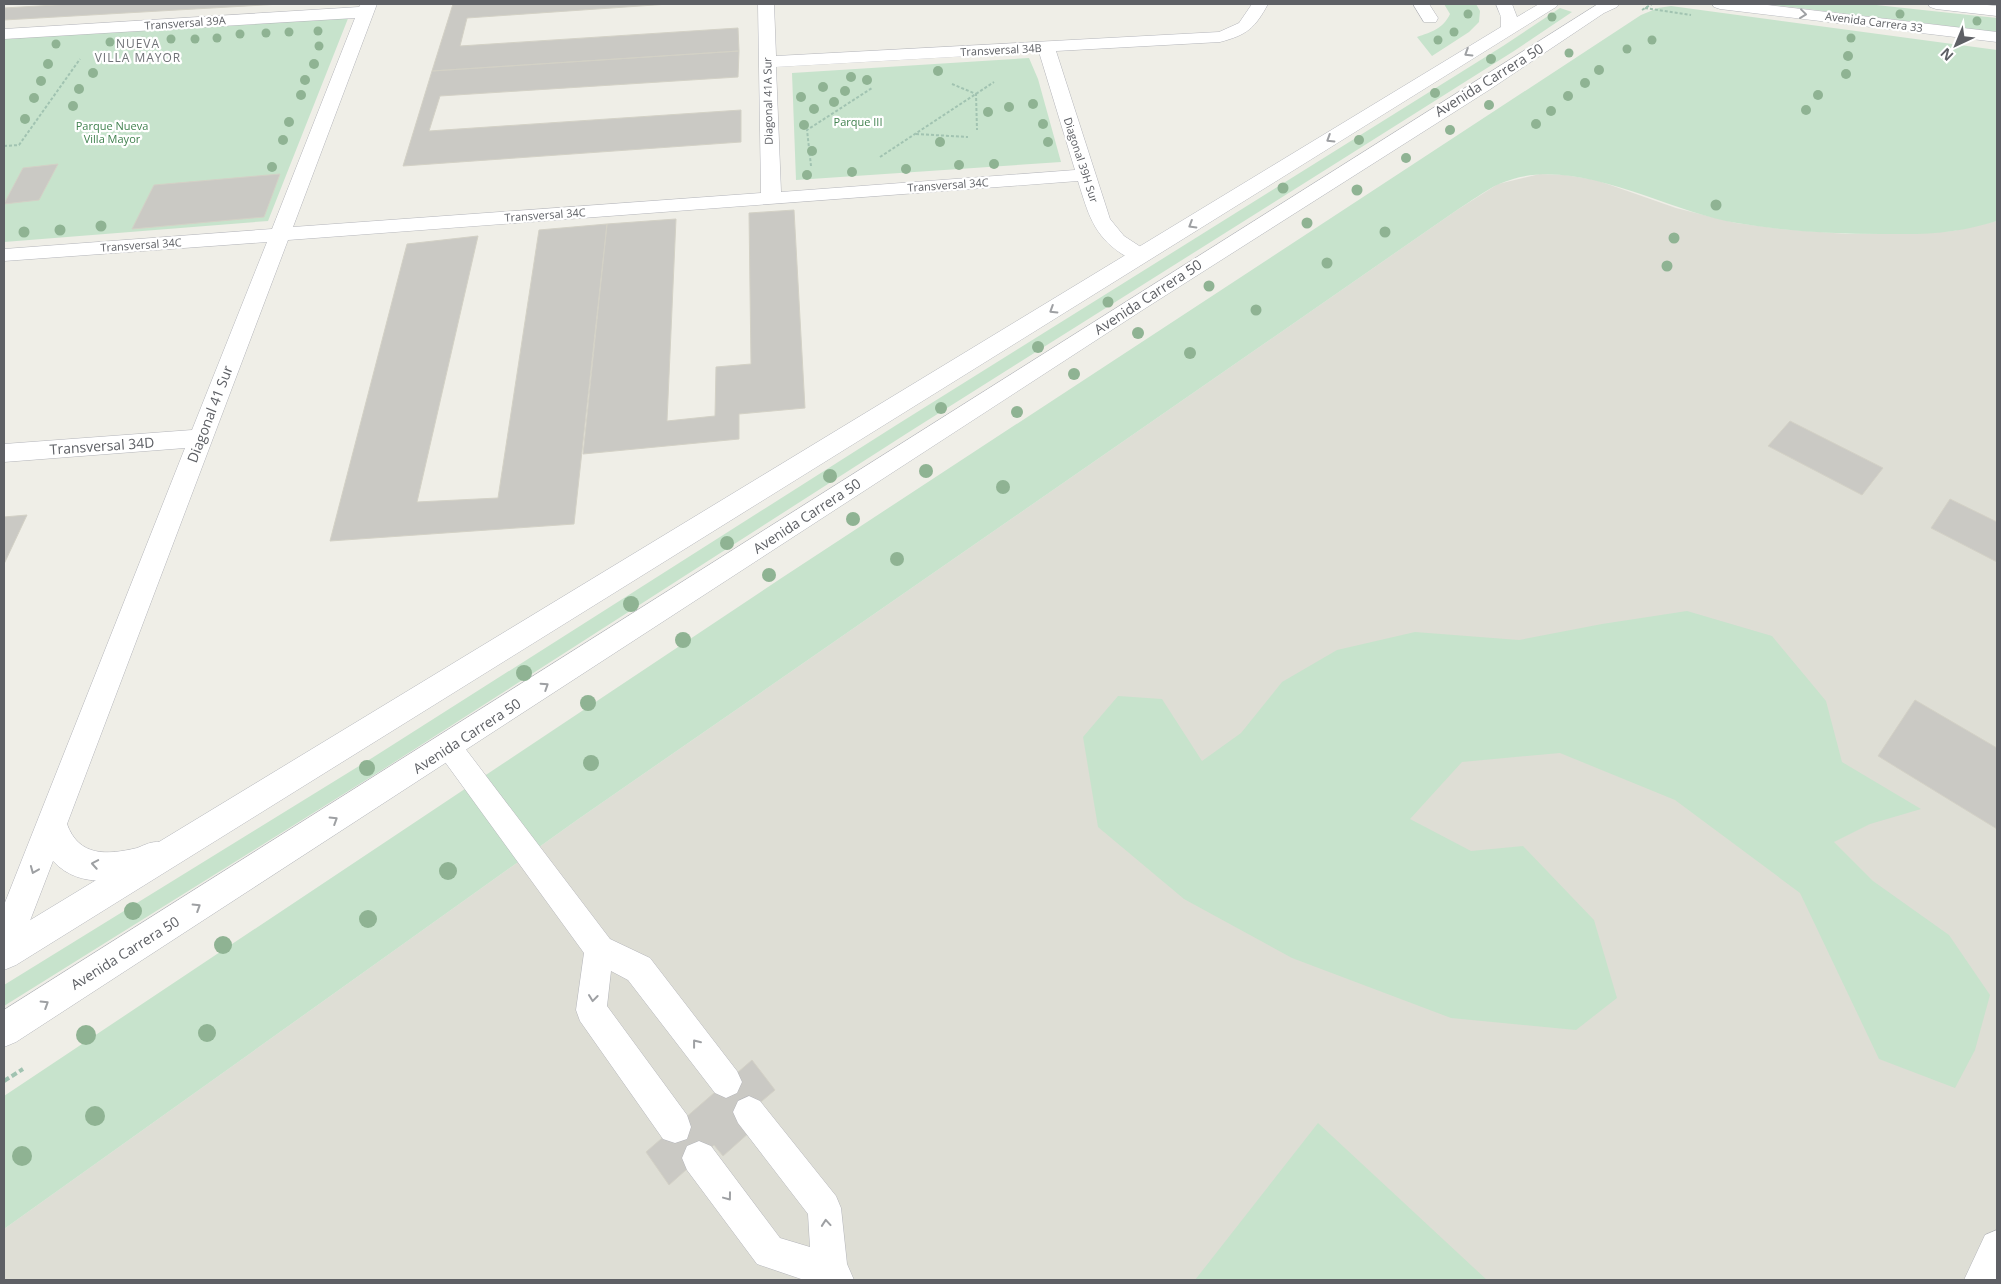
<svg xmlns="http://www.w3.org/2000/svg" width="2001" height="1284" font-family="'Open Sans',sans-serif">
<rect width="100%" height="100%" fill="#efeee7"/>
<path fill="#deded5" d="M1540 174 1565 175 1596 180 1676 208 1736 223 1781 229 1847 234H1902L1953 231 1997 221V1280H4V1229L577 820 1457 210 1498 184Z"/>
<path fill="#c7e3cc" d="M1444 4H1476L1480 11 1479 22 1469 32 1432 56 1417 37C1431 32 1443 29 1450 14Z
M1765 4H1867L1997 18V32Z
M1671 6 1997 50V221C1983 225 1968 229 1953 231 1929 235 1904 234 1881 234 1833 234 1784 231 1737 223 1663 211 1572 151 1499 184 1484 191 1470 202 1457 210L577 820 4 1229V1096L780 579 1641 15 1658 8Z
M1560 8 1572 12 1514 51 909 432 382 770 4 1006V985L372 758 898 424 1503 46Z
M349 16 268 221 4 242V39Z
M1029 58 1038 79 1061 162 796 180 792 73Z
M1687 611 1772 636 1826 701 1842 762 1921 809 1870 824 1834 842 1873 881 1949 935 1990 995 1975 1050 1955 1088 1879 1059 1800 893 1675 800 1560 753 1462 762 1410 819 1471 851 1523 846 1594 920 1617 998 1576 1030 1451 1018 1292 958 1184 899 1098 827 1083 737 1118 696 1162 699 1202 761 1241 733 1282 682 1337 650 1415 632 1519 640 1602 624Z
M1318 1123 1487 1280H1195Z"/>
<path fill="#cac9c4" stroke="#d3d1c6" d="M72 4H281L4 20V8Z
M453 4H669L467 18 460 46 738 28 739 51 432 71Z
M739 51 738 77 440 96 429 131 741 110V142L403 166 432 71Z
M58 164 39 200 4 204 23 168Z
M280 174 264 217 132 229 154 185Z
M794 210 805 408 739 414V439L583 454 607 224 676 219 667 421 715 416 716 367 751 364 749 213Z
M607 224 574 524 330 541 407 244 478 236 417 502 498 498 539 230Z
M1790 421 1883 468 1862 495 1768 446Z
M1950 499 1997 522V562L1931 528Z
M27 515 4 564V517Z
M1915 700 1997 748V829L1878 756Z
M752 1060 775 1090 749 1112 751 1131 723 1156 714 1145 669 1185 646 1152Z"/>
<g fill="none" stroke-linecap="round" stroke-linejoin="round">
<defs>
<path id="lane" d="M449 735 458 739 610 939 650 958 737 1071 742 1082 737 1093 726 1098 715 1093 628 980 611 971 607 1006 687 1115 691 1127 687 1139 675 1143 663 1139 580 1021 576 1010 584 953 440 755 436 747 440 739Z
M749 1096 760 1101 836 1196 841 1208 847 1264 854 1280H804L757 1264 687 1170 682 1158 687 1146 699 1141 711 1146 780 1238 810 1247 808 1214 738 1123 733 1112 738 1101Z
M1997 1230V1280H1964L1985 1235Z"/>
<path id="street" d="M361 4H377L293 227 761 193 758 4H774L776 56 1219 32 1239 23 1252 4H1268C1255 28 1247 35 1220 42L1056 51 1110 219 1124 236 1147 251 1150 256 1147 261C1137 263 1131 259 1122 254 1093 235 1088 213 1078 181L288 240 67 824C79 857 107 855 137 848 142 846 150 842 156 842 159 841 164 845 167 846L172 856 167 866C132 880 82 893 53 861L16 957 4 962V905L185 448 4 462V444L192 430 267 242 4 261V249L272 229 355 18 4 39V29L359 7ZM1039 52 1075 170 781 192 776 67Z
M1413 4H1429L1438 18 1436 22H1424Z"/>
<path id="secondary" d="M1496 4H1512L1517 17 1539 4H1558L1556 7 16 965 4 970V936L1501 27V17Z
M1598 4H1619L1617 7 1604 13 1489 90 1141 311 16 1042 4 1047V1010Z
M1712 4H1759L1997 32V42L1720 9 1714 7Z
M1928 4H1977L1997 6V16L1936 9 1930 7Z"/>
</defs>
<use href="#lane" stroke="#b4b5ba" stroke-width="1"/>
<use href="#street" stroke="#b4b5ba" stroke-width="1"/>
<use href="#secondary" stroke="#b5b7bc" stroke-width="1"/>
<path stroke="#a1c3b1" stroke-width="2" stroke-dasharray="3 2" stroke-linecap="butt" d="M1645 8 1691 15
M1642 10 1652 4
M952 84 976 94 977 130
M916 134 968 137
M4 146 19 145 80 59
M880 157 994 82
M811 166 807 130 872 88"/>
<path stroke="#a1c3b1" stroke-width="4" stroke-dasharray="6 3" stroke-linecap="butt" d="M4 1081 23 1069"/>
<use href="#lane" fill="#fff" fill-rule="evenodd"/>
<use href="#street" fill="#fff" fill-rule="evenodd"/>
<use href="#secondary" fill="#fff" fill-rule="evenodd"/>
</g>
<g fill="#8fb393">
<circle cx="1468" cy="14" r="4.5"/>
<circle cx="1900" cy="14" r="4.5"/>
<circle cx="1552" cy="17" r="4.5"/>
<circle cx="1977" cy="21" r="4.5"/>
<circle cx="318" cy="31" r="4.5"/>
<circle cx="289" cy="32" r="4.5"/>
<circle cx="1454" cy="32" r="4.5"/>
<circle cx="266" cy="33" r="4.5"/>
<circle cx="240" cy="34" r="4.5"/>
<circle cx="217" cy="38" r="4.5"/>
<circle cx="1851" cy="38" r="4.5"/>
<circle cx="171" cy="39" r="4.5"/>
<circle cx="195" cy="39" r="4.5"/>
<circle cx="1438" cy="40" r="4.5"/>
<circle cx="1652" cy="40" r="4.5"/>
<circle cx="143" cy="41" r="4.5"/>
<circle cx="110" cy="42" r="4.5"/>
<circle cx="56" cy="44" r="4.5"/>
<circle cx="319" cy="46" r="4.5"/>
<circle cx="1627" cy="49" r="4.5"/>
<circle cx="1569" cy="53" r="4.5"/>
<circle cx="1848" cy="56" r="5"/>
<circle cx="101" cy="57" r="5"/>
<circle cx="1491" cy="59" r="5"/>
<circle cx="48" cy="64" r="5"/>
<circle cx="314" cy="64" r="5"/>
<circle cx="1599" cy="70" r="5"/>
<circle cx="938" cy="71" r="5"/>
<circle cx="93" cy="73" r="5"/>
<circle cx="1846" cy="74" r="5"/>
<circle cx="851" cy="77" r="5"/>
<circle cx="305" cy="80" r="5"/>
<circle cx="867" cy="80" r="5"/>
<circle cx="41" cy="81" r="5"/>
<circle cx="1585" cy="83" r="5"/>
<circle cx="823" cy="87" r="5"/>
<circle cx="79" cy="89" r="5"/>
<circle cx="845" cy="91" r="5"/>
<circle cx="1435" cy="93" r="5"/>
<circle cx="301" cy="95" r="5"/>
<circle cx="1818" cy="95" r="5"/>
<circle cx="1568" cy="96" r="5"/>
<circle cx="801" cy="97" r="5"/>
<circle cx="34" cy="98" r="5"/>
<circle cx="834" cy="102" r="5"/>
<circle cx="1033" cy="104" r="5"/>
<circle cx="1489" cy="105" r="5"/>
<circle cx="73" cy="106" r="5"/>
<circle cx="1009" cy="107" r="5"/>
<circle cx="814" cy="109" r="5"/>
<circle cx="1806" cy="110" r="5"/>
<circle cx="1551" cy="111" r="5"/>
<circle cx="988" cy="112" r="5"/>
<circle cx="25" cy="119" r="5"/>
<circle cx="289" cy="122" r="5"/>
<circle cx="1043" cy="124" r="5"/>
<circle cx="1536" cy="124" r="5"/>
<circle cx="804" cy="125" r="5"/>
<circle cx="1450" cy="130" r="5"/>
<circle cx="283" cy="140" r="5"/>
<circle cx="1359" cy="140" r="5"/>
<circle cx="940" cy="142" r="5"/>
<circle cx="1048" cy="142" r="5"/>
<circle cx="812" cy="151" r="5"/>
<circle cx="1406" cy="158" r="5"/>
<circle cx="994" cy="164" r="5"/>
<circle cx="959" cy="165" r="5"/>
<circle cx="272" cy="167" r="5"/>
<circle cx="906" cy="169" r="5"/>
<circle cx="852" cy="172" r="5"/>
<circle cx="807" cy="175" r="5"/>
<circle cx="1283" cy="188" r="5.5"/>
<circle cx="1357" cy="190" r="5.5"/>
<circle cx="1716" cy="205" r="5.5"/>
<circle cx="1307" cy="223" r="5.5"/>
<circle cx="101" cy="226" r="5.5"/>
<circle cx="60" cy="230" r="5.5"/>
<circle cx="24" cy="232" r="5.5"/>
<circle cx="1385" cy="232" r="5.5"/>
<circle cx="1674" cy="238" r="5.5"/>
<circle cx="1327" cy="263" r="5.5"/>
<circle cx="1667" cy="266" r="5.5"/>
<circle cx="1209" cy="286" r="5.5"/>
<circle cx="1108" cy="302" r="5.5"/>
<circle cx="1256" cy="310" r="5.5"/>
<circle cx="1138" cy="333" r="6"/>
<circle cx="1038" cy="347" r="6"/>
<circle cx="1190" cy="353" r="6"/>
<circle cx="1074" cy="374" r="6"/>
<circle cx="941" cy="408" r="6"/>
<circle cx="1017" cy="412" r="6"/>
<circle cx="926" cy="471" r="7"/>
<circle cx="830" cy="476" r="7"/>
<circle cx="1003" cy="487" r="7"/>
<circle cx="853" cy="519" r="7"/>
<circle cx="727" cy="543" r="7"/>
<circle cx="897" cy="559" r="7"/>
<circle cx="769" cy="575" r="7"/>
<circle cx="631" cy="604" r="8"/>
<circle cx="683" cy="640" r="8"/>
<circle cx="524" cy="673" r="8"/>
<circle cx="588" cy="703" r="8"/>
<circle cx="591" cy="763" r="8"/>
<circle cx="367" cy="768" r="8"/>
<circle cx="448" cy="871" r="9"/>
<circle cx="133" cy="911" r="9"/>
<circle cx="368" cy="919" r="9"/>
<circle cx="223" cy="945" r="9"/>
<circle cx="207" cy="1033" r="9"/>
<circle cx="86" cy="1035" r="10"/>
<circle cx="95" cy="1116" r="10"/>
<circle cx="22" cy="1156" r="10"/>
</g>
<defs><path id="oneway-chevron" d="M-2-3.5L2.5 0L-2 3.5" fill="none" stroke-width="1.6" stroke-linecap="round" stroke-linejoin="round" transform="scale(1.25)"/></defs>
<g stroke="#9ea0a3">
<use href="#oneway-chevron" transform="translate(1803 14) rotate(7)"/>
<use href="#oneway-chevron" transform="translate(1468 53) rotate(148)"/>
<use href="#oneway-chevron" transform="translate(1330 139) rotate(148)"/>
<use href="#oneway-chevron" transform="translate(1192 225) rotate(149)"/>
<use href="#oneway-chevron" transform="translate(1053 310) rotate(148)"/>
<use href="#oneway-chevron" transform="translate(545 686) rotate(-33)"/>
<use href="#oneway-chevron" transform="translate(334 820) rotate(-32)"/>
<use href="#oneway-chevron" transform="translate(95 864) rotate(-170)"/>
<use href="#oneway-chevron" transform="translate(34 870) rotate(112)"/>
<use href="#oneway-chevron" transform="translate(197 907) rotate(-32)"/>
<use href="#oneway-chevron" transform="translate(593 998) rotate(97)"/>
<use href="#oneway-chevron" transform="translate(45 1004) rotate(-32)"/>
<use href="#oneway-chevron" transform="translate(696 1043) rotate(-128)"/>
<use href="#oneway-chevron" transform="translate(728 1197) rotate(53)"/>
<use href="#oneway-chevron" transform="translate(826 1223) rotate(-95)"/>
</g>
<g text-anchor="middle" stroke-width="4.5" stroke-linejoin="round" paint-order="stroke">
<g font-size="11" fill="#5e6065" stroke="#fff">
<text transform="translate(1874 22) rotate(7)" y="4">Avenida Carrera 33</text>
<text transform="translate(185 23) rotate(-4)" y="4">Transversal 39A</text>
<text transform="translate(1001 50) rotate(-3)" y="4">Transversal 34B</text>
<text transform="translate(768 101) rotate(-91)" y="4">Diagonal 41A Sur</text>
<text transform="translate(1081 160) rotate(72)" y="4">Diagonal 39H Sur</text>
<text transform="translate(948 185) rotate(-4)" y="4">Transversal 34C</text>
<text transform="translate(545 215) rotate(-4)" y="4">Transversal 34C</text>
<text transform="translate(141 245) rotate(-4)" y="4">Transversal 34C</text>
</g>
<g font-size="11" fill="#41824f" stroke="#fff">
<text x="858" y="126">Parque III</text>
<text x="112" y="130">Parque Nueva<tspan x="112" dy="13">Villa Mayor</tspan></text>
</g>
<g font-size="12" letter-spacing="1" fill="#707277" stroke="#fff">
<text x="138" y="48">NUEVA<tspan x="138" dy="14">VILLA MAYOR</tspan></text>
</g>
<g font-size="14" fill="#5e6065" stroke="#fff">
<text transform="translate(1489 80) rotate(-32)" y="5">Avenida Carrera 50</text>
<text transform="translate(1148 297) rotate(-33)" y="5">Avenida Carrera 50</text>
<text transform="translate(210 414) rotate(-69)" y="5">Diagonal 41 Sur</text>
<text transform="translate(102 446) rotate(-4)" y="5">Transversal 34D</text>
<text transform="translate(807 516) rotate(-33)" y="5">Avenida Carrera 50</text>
<text transform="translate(467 736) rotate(-33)" y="5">Avenida Carrera 50</text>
<text transform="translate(125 953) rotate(-32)" y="5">Avenida Carrera 50</text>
</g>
</g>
<rect width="2001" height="1284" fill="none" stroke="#5e6065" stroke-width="10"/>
<g transform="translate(1956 45) rotate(224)" stroke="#ffffff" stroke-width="4" paint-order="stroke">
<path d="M0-4L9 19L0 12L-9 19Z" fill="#5e6065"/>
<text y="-8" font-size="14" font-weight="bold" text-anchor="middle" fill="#5e6065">N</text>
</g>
</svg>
